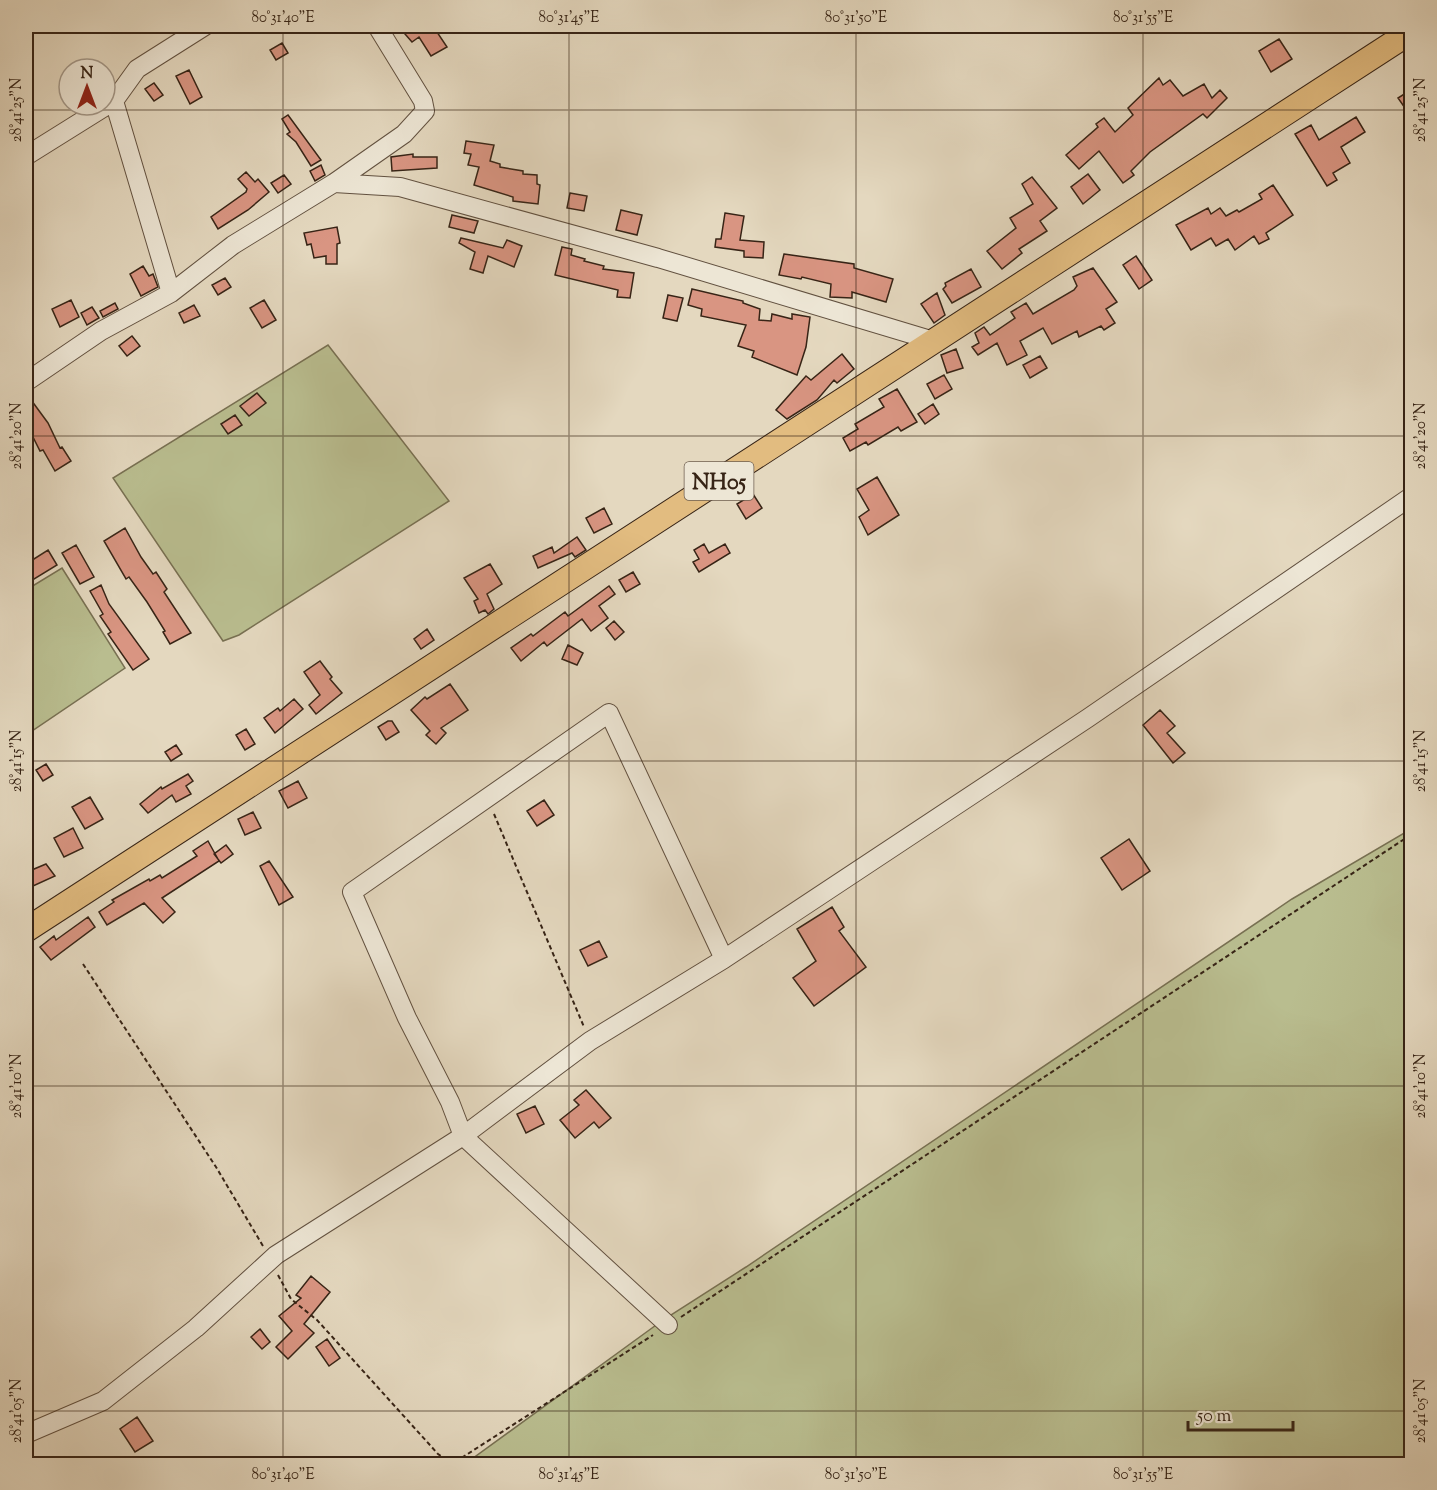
<svg xmlns="http://www.w3.org/2000/svg" width="1437" height="1490" font-family="'Sorts Mill Goudy',serif">
<rect width="100%" height="100%" fill="#e4d8bf"/>
<filter id="stains"><feTurbulence type="fractalNoise" baseFrequency=".00333" numOctaves="4"/><feColorMatrix values="0 0 0 0 .2 0 0 0 0 .09 0 0 0 0 .02 0 0 0 .5 -.17"/></filter>
<radialGradient id="worn" r=".72"><stop offset=".6" stop-color="#630" stop-opacity="0"/><stop offset="1" stop-color="#630" stop-opacity=".3"/></radialGradient>
<path fill="#b9bd8f" stroke="#787052" stroke-width="1.5" d="M328 345 449 501 239 635 223 641 113 478Z
M62 568 125 668 26 735V590Z
M1411 829V1464H465L663 1320 746 1267 1292 899Z"/>
<path fill="#d99582" stroke="#372416" stroke-width="1.5" d="M398 26H433L447 47 431 56 419 37 412 42Z
M1279 39 1292 59 1271 72 1259 51Z
M282 43 288 53 276 60 270 50Z
M189 70 202 97 190 104 176 76Z
M1159 78 1163 85 1170 80 1183 96 1204 84 1212 98 1220 90 1227 98 1207 118 1203 114 1150 152 1131 171 1134 175 1123 183 1099 151 1079 169 1066 155 1098 127 1096 124 1104 118 1115 132 1133 115 1128 108Z
M154 83 163 95 154 101 145 89Z
M1412 89V118L1398 98Z
M288 115 321 160 311 166 296 142 287 134 290 132 282 119Z
M1356 117 1365 132 1341 147 1350 163 1333 173 1337 180 1327 186 1295 134 1311 125 1319 140Z
M466 141 494 145 490 161 500 164V167L523 171V174L537 175V184L540 185 538 204 513 201V197L474 185 479 167 468 165 471 154 464 153Z
M413 154V157H437V168L392 171 391 157Z
M321 165 325 175 315 181 310 171Z
M246 172 255 182 258 179 269 192 248 210 218 229 211 217 246 192 247 189 238 179Z
M1088 174 1100 190 1083 204 1071 187Z
M284 175 291 184 278 193 271 183Z
M1032 177 1057 208 1040 221 1047 231 1019 249 1022 253 1002 269 987 251 1016 228 1010 218 1033 204 1022 184Z
M1273 185 1293 215 1266 233 1269 239 1259 244 1254 236 1235 250 1228 239 1216 246 1211 238 1191 250 1176 225 1208 208 1211 214 1220 208 1226 216 1237 210 1239 212 1262 199 1259 194Z
M570 193 587 196 584 211 567 208Z
M621 210 642 215 637 235 616 230Z
M725 213 744 216 740 240 764 242 763 258 744 257V251L715 247 716 239H721Z
M452 215 478 221 474 233 449 227Z
M337 227 340 243 337 244V264H326V256L314 258 311 244 307 245 304 233Z
M461 238 503 248 507 240 522 246 514 267 488 256 483 273 470 269 475 252 459 243Z
M562 247 572 249 571 255 585 259 584 261 604 266 603 269 634 273 630 298 617 297 618 290 555 275Z
M784 254 854 264V268L893 279 886 302 852 292V298L830 297 831 284 802 277 801 279 779 275Z
M1136 256 1152 280 1139 289 1123 265Z
M143 266 149 276 153 274 158 287 141 296 130 274Z
M1093 268 1117 302 1106 309 1115 323 1104 330 1101 326 1079 337 1077 331 1052 344 1043 328 1020 341 1027 355 1007 365 997 343 978 355 972 347 979 343 975 333 984 327 990 335 1015 318 1011 312 1026 303 1033 314 1074 290 1077 286 1073 277Z
M971 269 981 287 952 303 943 289 946 286 945 283Z
M225 278 231 287 218 295 212 285Z
M692 289 743 301V303L760 309 759 320 771 321 772 314 792 319V314L810 317 806 347 797 375 752 357 754 351 738 346 746 325 701 316 702 309 688 305Z
M937 293 945 315 934 323 921 304Z
M668 295 683 298 677 321 663 318Z
M71 300 79 317 60 327 52 309Z
M264 300 276 320 262 328 250 308Z
M115 303 118 309 103 317 100 311Z
M194 305 200 316 184 323 179 313Z
M92 307 99 318 87 325 81 313Z
M132 336 140 346 127 356 119 346Z
M956 349 963 368 947 373 941 355Z
M842 354 854 369 837 383 834 380 817 400 787 419 776 410 806 376 811 380Z
M1040 356 1047 368 1030 378 1023 365Z
M944 375 952 389 935 399 927 384Z
M897 389 917 422 901 431 898 427 868 445 866 442 850 451 843 438 858 429 855 424 884 407 879 399Z
M26 393 48 423 60 448 62 447 71 461 55 471 43 450 40 451 26 423Z
M257 393 266 403 249 416 240 406Z
M933 404 939 414 925 424 918 414Z
M235 415 242 425 228 434 221 424Z
M877 477 899 515 868 535 859 517 869 510 857 489Z
M753 494 762 508 746 519 737 504Z
M604 508 612 524 594 533 586 518Z
M125 528 141 557 153 574 156 572 167 589 164 592 191 633 170 644 163 632 165 631 147 602 129 577 126 579 104 541Z
M577 537 586 550 575 557 572 553 538 568 533 556 552 547 554 553Z
M704 544 709 553 725 544 730 553 699 572 693 562 699 559 694 550Z
M76 545 94 577 80 584 62 553Z
M48 550 57 565 26 584V564Z
M490 564 502 584 487 594 494 609 488 614 485 610 479 613 474 601 478 599 464 578Z
M633 572 640 584 626 592 619 580Z
M101 585 109 604 149 659 133 670 108 634 111 632 100 616 103 614 90 591Z
M609 586 615 594 599 606 608 618 591 631 582 619 547 646 544 642 521 661 511 648 531 634 533 636 565 612 568 616Z
M614 621 624 632 615 640 606 628Z
M427 629 434 640 421 649 414 639Z
M568 645 583 653 577 665 562 659Z
M320 661 332 677 330 679 342 693 316 714 309 705 320 695 304 672Z
M450 684 468 710 441 728 446 733 436 744 426 735 430 731 411 710 425 697 427 699Z
M294 699 303 709 275 733 264 718 278 708 280 711Z
M1160 710 1175 726 1167 733 1185 753 1173 763 1143 725Z
M388 721H392L399 732 386 740 378 727Z
M246 729 255 744 245 750 236 735Z
M176 745 182 754 171 761 165 752Z
M46 764 53 775 43 781 36 770Z
M188 774 193 781 186 786 191 794 176 802 172 795 148 813 140 804 161 787 162 789Z
M298 781 307 798 288 808 279 791Z
M90 797 103 819 85 829 72 807Z
M544 800 554 815 537 826 527 811Z
M253 812 261 828 245 835 238 819Z
M73 828 83 848 64 857 54 838Z
M1129 839 1150 871 1122 890 1101 858Z
M208 841 219 861 162 898 175 912 163 923 144 903 107 925 99 912 114 902 112 900 149 879 150 881 160 875 162 878 197 856 193 851Z
M226 845 233 854 221 863 214 854Z
M269 861 293 897 279 905 260 866Z
M46 864 55 876 33 886 27 872Z
M832 907 844 927 839 931 866 967 814 1006 793 978 816 961 797 929Z
M88 917 95 927 51 960 40 947 54 936 56 940Z
M599 941 607 957 588 966 580 950Z
M586 1090 611 1118 599 1128 594 1122 575 1138 560 1120 579 1105 574 1100Z
M535 1106 544 1124 526 1133 517 1114Z
M311 1276 330 1292 304 1324 314 1333 288 1359 276 1347 292 1331 279 1316 301 1298 296 1295Z
M260 1329 270 1342 262 1349 251 1337Z
M327 1339 340 1358 329 1366 316 1347Z
M137 1417 153 1441 135 1452 120 1429Z"/>
<g fill="none" stroke-linecap="round" stroke-linejoin="round">
<defs>
<path id="minor" d="M114 101 171 293
M26 156 114 101 137 69 205 26
M334 183 404 134 425 111 423 101 377 26
M26 382 101 331 171 293 233 245 334 183 400 187 658 258 934 341
M668 1325 463 1136 450 1102 407 1018 352 892 609 713 724 959
M26 1434 103 1401 196 1328 276 1255 463 1136 590 1041 724 959 1088 718 1412 496"/>
<path id="major" d="M26 930 1412 31"/>
</defs>
<use href="#minor" stroke="#625140" stroke-width="20"/>
<use href="#major" stroke="#372416" stroke-width="26"/>
<path stroke="#372416" stroke-width="2" stroke-dasharray="4.5 3" stroke-linecap="butt" d="M494 814 584 1027
M83 964 216 1167 263 1246
M278 1275 291 1299 317 1320 438 1454 452 1464 653 1335
M681 1317 1412 834"/>
<use href="#minor" stroke="#ede6d5" stroke-width="18"/>
<use href="#major" stroke="#e2bc80" stroke-width="24"/>
</g>
<path fill="none" stroke="#372416" stroke-width="1.5" stroke-opacity="0.45" d="M283 26V1464M569 26V1464M856 26V1464M1143 26V1464M26 110H1412M26 436H1412M26 761H1412M26 1086H1412M26 1411H1412"/>
<g text-anchor="middle" stroke-width="4.5" stroke-linejoin="round" paint-order="stroke">
<rect fill="#ede6d5" stroke="#6e5e4f" stroke-width="1.5" x="684.5" y="462" width="69" height="38" rx="4.5"/>
<g font-size="22" font-weight="bold" fill="#372416">
<text x="719" y="489">NH05</text>
</g>
</g>
<rect width="1437" height="1490" fill="none" stroke="#e4d8bf" stroke-width="66"/>
<g transform="translate(87 87)"><circle r="28" fill="#ede6d5" stroke="#a49889" stroke-width="1.5"/>
<path d="M0-4.5L10 22L0 15L-10 22Z" fill="#8f2418"/>
<text y="-9" font-size="16" font-weight="bold" text-anchor="middle" fill="#372416">N</text>
</g>
<path d="M1188 1421v9h105v-9" fill="none" stroke="#372416" stroke-width="3"/>
<text x="1197" y="1421" font-size="18" fill="#372416" stroke="#ede6d5" stroke-width="4.5" paint-order="stroke">50 m</text>
<rect x="33" y="33" width="1371" height="1424" fill="none" stroke="#372416" stroke-width="2"/>
<g font-size="15" text-anchor="middle" fill="#372416">
<text x="283" y="22">80°31'40"E</text>
<text x="569" y="22">80°31'45"E</text>
<text x="856" y="22">80°31'50"E</text>
<text x="1143" y="22">80°31'55"E</text>
<text transform="translate(16 110) rotate(-90)" y="5">28°41'25"N</text>
<text transform="translate(1420 110) rotate(-90)" y="5">28°41'25"N</text>
<text transform="translate(16 436) rotate(-90)" y="5">28°41'20"N</text>
<text transform="translate(1420 436) rotate(-90)" y="5">28°41'20"N</text>
<text transform="translate(16 761) rotate(-90)" y="5">28°41'15"N</text>
<text transform="translate(1420 761) rotate(-90)" y="5">28°41'15"N</text>
<text transform="translate(16 1086) rotate(-90)" y="5">28°41'10"N</text>
<text transform="translate(1420 1086) rotate(-90)" y="5">28°41'10"N</text>
<text transform="translate(16 1411) rotate(-90)" y="5">28°41'05"N</text>
<text transform="translate(1420 1411) rotate(-90)" y="5">28°41'05"N</text>
<text x="283" y="1479">80°31'40"E</text>
<text x="569" y="1479">80°31'45"E</text>
<text x="856" y="1479">80°31'50"E</text>
<text x="1143" y="1479">80°31'55"E</text>
</g>
<rect width="100%" height="100%" filter="url(#stains)"/>
<rect width="100%" height="100%" fill="url(#worn)"/>
</svg>
